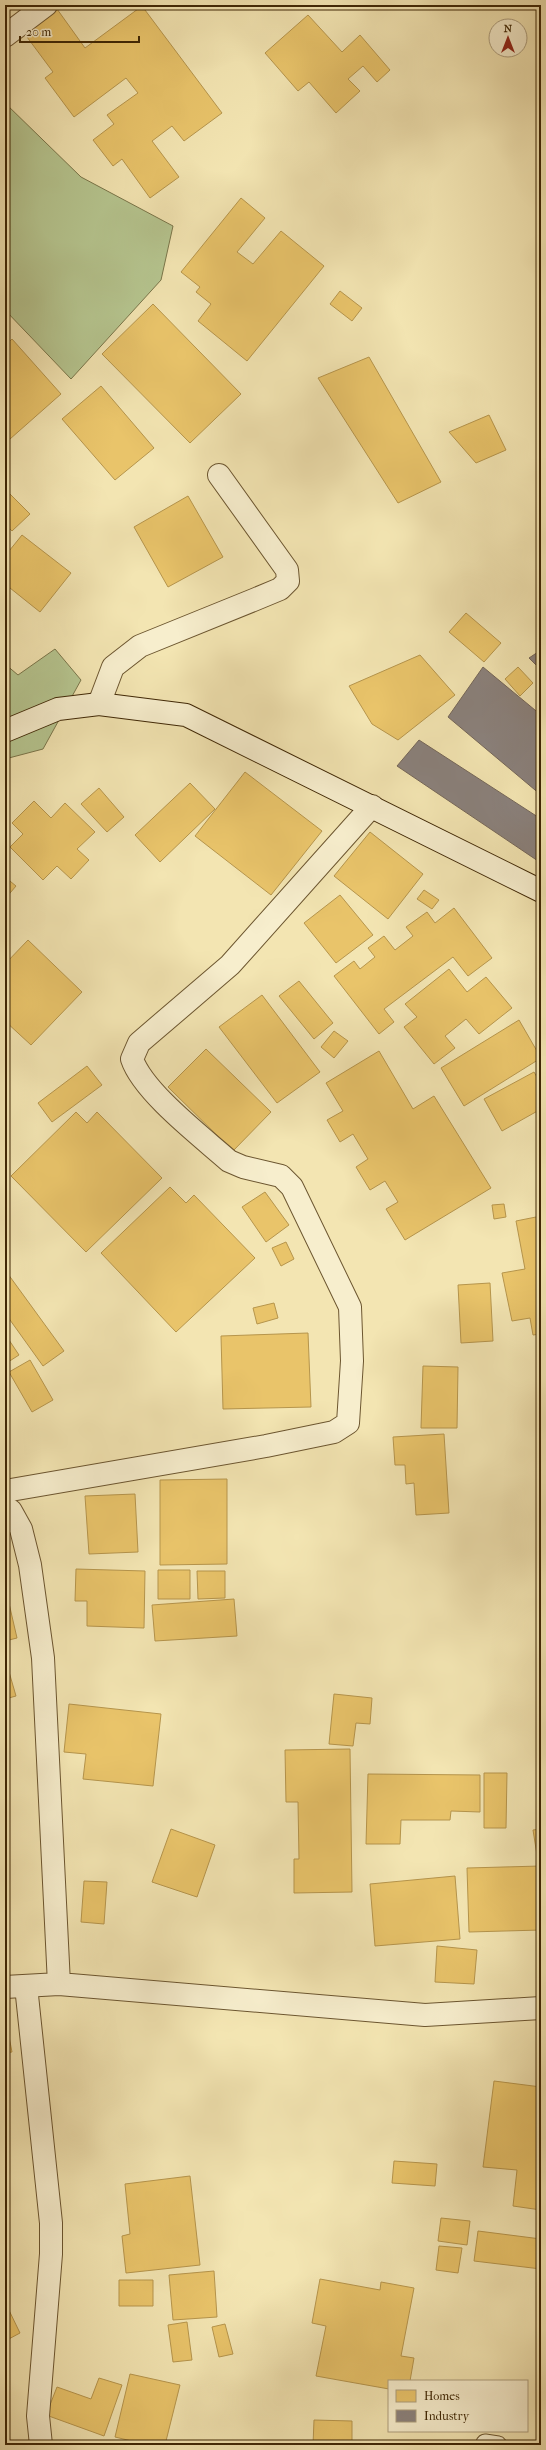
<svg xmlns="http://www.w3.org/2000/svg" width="546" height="2450" font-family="'IM FELL French Canon',serif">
<rect width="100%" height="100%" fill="#f3e5b2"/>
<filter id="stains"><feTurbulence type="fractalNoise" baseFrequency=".005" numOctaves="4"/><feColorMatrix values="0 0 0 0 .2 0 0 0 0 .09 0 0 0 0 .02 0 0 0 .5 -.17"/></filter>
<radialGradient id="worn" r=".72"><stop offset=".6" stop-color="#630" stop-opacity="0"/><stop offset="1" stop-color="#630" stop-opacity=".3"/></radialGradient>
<path fill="#b6c690" stroke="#7a764a" d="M5 103 81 177 173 226 161 280 71 379 5 310Z
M55 649 81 680 43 749 5 759V664L18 675Z"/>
<path fill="#e9c46a" stroke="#b6954c" d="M142 6 222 113 184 141 172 126 152 141 179 177 150 198 122 159 113 166 93 140 114 124 107 115 138 93 126 78 74 117 45 78 53 72 24 33 57 9 85 48Z
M308 15 342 52 360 35 390 70 377 82 363 66 348 79 360 91 336 113 309 82 298 91 265 53Z
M241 198 265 218 237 252 253 264 281 231 324 266 247 361 198 321 211 304 196 292 200 287 181 272Z
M340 291 362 308 352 321 330 304Z
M153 304 241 394 190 443 102 354Z
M12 339 61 394 10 439 5 433V346Z
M369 357 441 482 398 503 318 378Z
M101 386 154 448 115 480 62 419Z
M489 415 506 450 476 463 449 432Z
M8 492 30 514 12 531 5 524V496Z
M188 496 223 557 168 587 134 527Z
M22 535 71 573 40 612 5 584V556Z
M466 613 501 643 484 662 449 632Z
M420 655 455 695 398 740 372 724 349 686Z
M518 667 533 683 520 696 505 679Z
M245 772 322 831 271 895 195 836Z
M190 783 215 809 160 862 135 835Z
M99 788 124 817 107 832 81 804Z
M34 801 51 818 65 803 95 832 77 849 89 860 71 879 57 866 43 880 10 847 23 834 12 823Z
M370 832 423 874 388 919 334 876Z
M5 877 16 886 5 899Z
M424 890 439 900 432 909 417 899Z
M340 895 373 935 336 963 304 923Z
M454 908 492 958 468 976 453 957 384 1009 394 1022 379 1034 334 976 354 961 360 969 375 957 368 948 384 936 395 950 413 936 406 927 427 912 435 923Z
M28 940 82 992 31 1045 5 1021V964Z
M449 969 467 992 486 977 512 1008 479 1034 466 1019 445 1036 455 1048 434 1064 404 1027 417 1017 405 1004Z
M299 981 333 1023 314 1039 279 996Z
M262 995 320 1072 277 1103 219 1027Z
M519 1020 541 1058 464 1106 441 1068Z
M334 1031 348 1041 334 1058 321 1047Z
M206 1049 271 1112 233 1151 168 1087Z
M379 1051 413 1109 434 1096 491 1188 405 1240 386 1209 398 1202 385 1181 370 1190 356 1167 368 1159 353 1134 340 1142 327 1120 343 1111 326 1083Z
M87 1066 102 1085 52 1122 38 1103Z
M534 1072 541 1084V1109L502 1131 484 1099Z
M76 1112 87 1123 97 1112 162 1178 86 1252 11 1176Z
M170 1187 186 1203 194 1195 255 1258 176 1332 101 1253Z
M265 1192 289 1225 266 1242 242 1207Z
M504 1204 506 1217 494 1219 492 1205Z
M541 1216V1334L533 1335 530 1318 512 1321 502 1273 525 1269 516 1221Z
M286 1242 294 1259 281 1266 272 1248Z
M8 1274 64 1351 43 1366 5 1313V1276Z
M490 1283 493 1341 461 1343 458 1285Z
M274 1303 278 1318 257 1324 253 1308Z
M308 1333 311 1407 223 1409 221 1336Z
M5 1334 19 1355 5 1364Z
M30 1360 53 1400 32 1412 9 1372Z
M423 1366 458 1367 457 1428H421Z
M444 1434 449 1513 416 1515 414 1483 406 1484 405 1465H395L393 1437Z
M227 1479V1564L160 1565V1480Z
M135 1494 138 1552 89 1554 85 1496Z
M76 1569 145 1571 144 1628 87 1626V1601H75Z
M158 1570H190V1599H158Z
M197 1571H225V1598L198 1599Z
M5 1586 17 1638 5 1641Z
M234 1599 237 1636 155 1641 152 1605Z
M5 1658 16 1696 5 1699Z
M334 1694 372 1698 370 1724 356 1723 353 1746 329 1744Z
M69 1704 161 1714 153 1786 83 1779 86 1754 64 1752Z
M350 1749 352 1892 294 1893V1859H299L298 1802H286L285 1750Z
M484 1773H507L506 1828H484Z
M368 1774 480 1775V1812L451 1811 450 1820H401L400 1844H366Z
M171 1829 215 1845 197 1897 152 1882Z
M541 1829V1854L537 1855 533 1830Z
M5 1853 6 1920H5Z
M541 1866V1930L469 1932 467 1868Z
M455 1876 460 1939 375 1946 370 1884Z
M84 1881 107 1882 104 1924 81 1922Z
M437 1946 477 1950 474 1984 435 1982Z
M5 2016 12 2052 5 2053Z
M494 2081 541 2087V2210L513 2206 517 2170 483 2167Z
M394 2161 437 2164 435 2186 392 2183Z
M190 2176 200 2265 126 2273 122 2236 130 2234 125 2184Z
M441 2218 470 2221 467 2245 438 2241Z
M478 2231 541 2239V2269L474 2261Z
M439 2246 462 2248 458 2273 436 2270Z
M214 2271 217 2317 173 2320 169 2275Z
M320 2279 380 2290 381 2282 414 2288 401 2356 414 2358 410 2381H389V2389L316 2376 326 2326 312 2323Z
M119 2280H153V2306H119Z
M5 2302 20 2333 5 2341Z
M187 2322 192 2360 173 2362 168 2325Z
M225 2324 233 2354 219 2357 212 2327Z
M130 2374 180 2385 165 2445H148L115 2437Z
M99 2378 122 2385 104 2436 46 2415 57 2387 91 2399Z
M314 2420 352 2421V2441L389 2442V2445H313Z"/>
<path fill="#8a817c" stroke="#746658" d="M541 650V670L529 658Z
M483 667 541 715V795L448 717Z
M419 740 541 819V863L397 766Z"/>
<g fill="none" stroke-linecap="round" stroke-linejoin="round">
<defs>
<path id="lane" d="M485 2443 498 2445"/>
<path id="street" d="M5 36 46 5
M99 704 113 667 140 646 256 599 280 589 288 581 287 570 219 475
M5 1491 266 1446 334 1432 348 1423 352 1361 350 1307 292 1187 281 1176 243 1167 229 1161C202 1137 143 1092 132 1059L139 1043 230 965 372 806
M5 1507 11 1511 21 1529 30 1565 43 1658 59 1984
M26 1986 51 2223V2254L38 2416 41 2445
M5 1987 59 1984 425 2015 541 2008"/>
<path id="secondary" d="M5 731 58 709 99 704 186 715 541 891"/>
</defs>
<use href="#lane" stroke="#6c5630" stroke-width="19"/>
<use href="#street" stroke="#6c5630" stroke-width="24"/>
<use href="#secondary" stroke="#3f2705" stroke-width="24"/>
<use href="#lane" stroke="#f7eecd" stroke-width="17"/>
<use href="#street" stroke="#f7eecd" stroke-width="22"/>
<use href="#secondary" stroke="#f7eecd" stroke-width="22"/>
</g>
<rect width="546" height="2450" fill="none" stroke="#f3e5b2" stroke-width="20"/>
<rect x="6" y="6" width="534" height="2438" fill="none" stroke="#3f2705" stroke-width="2"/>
<rect x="10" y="10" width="526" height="2430" fill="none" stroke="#3f2705"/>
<rect x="388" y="2380" width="140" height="52" fill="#f7eecd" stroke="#ad9e7d"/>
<rect x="396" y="2390" width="20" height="12" fill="#e9c46a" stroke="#ad9e7d"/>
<text x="424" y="2400" font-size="12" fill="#3f2705">Homes</text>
<rect x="396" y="2410" width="20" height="12" fill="#8a817c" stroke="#ad9e7d"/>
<text x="424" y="2420" font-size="12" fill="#3f2705">Industry</text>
<g transform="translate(508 38)"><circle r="19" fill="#f7eecd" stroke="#ad9e7d"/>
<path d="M0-3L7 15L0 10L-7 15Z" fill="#8f2418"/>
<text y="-6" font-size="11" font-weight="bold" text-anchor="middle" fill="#3f2705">N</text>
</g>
<path d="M20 36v6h119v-6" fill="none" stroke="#3f2705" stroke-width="2"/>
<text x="26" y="36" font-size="12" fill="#3f2705" stroke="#f7eecd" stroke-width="3" paint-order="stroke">20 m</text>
<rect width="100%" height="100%" filter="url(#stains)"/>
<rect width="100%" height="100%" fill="url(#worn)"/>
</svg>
